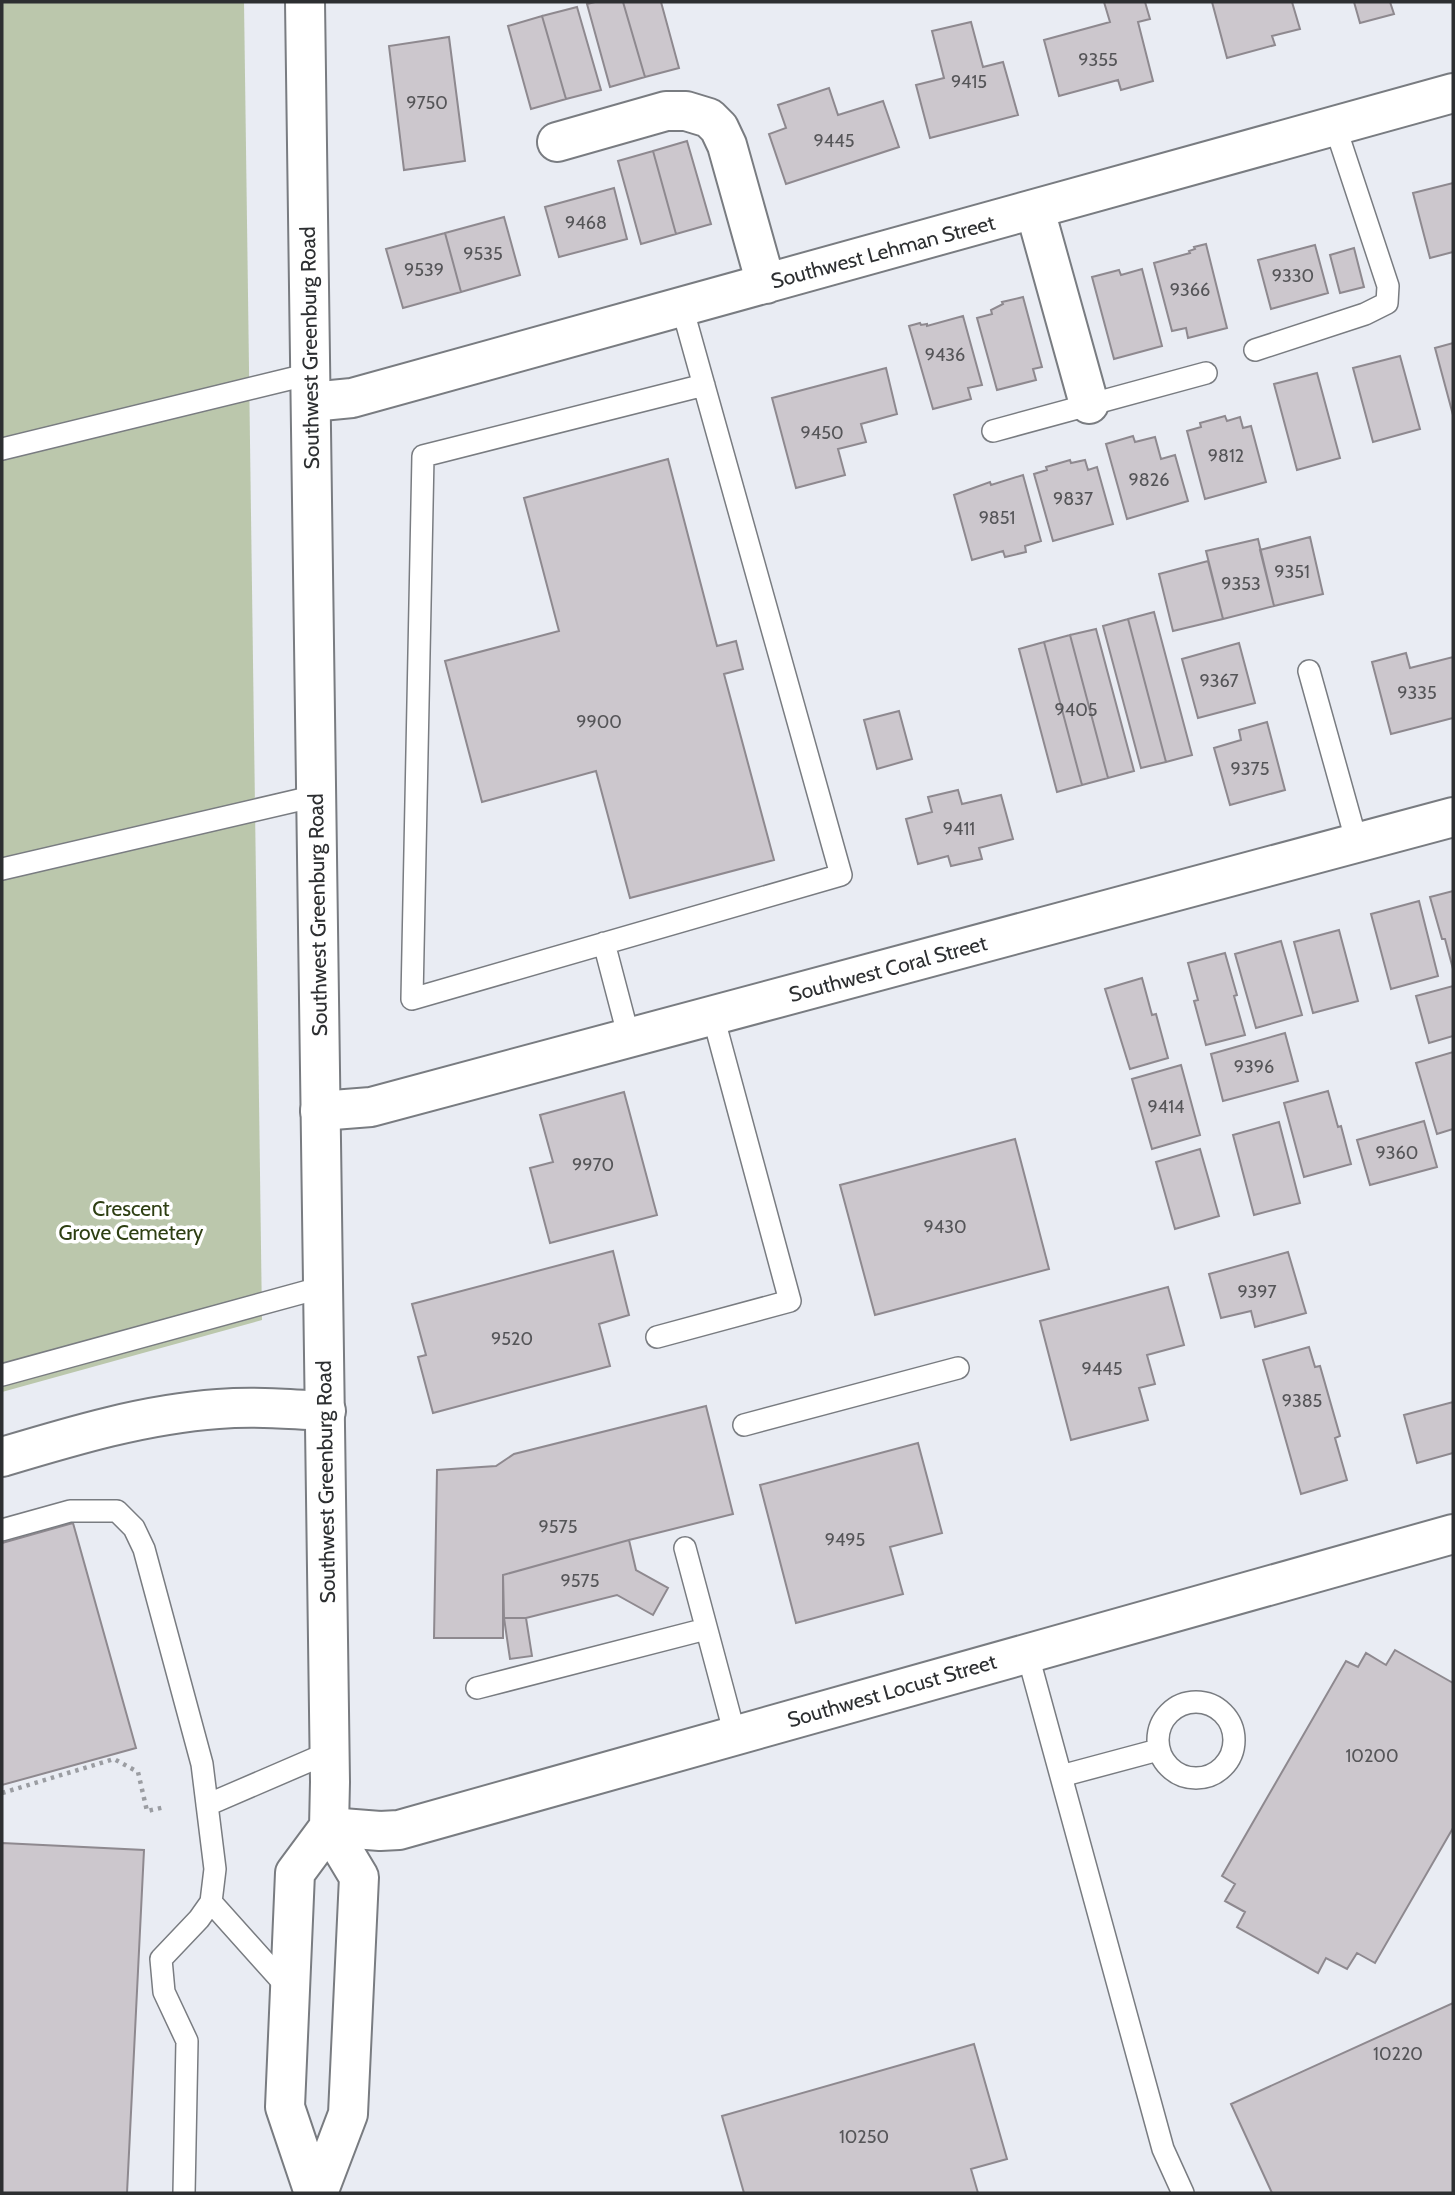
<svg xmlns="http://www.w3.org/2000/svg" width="1455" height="2195" font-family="Cabin,sans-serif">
<rect width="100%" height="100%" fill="#e9ecf3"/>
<path fill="#bbc7ac" d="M2 2H244L262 1320 2 1392Z"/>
<path fill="#ccc7cd" stroke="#8e898f" stroke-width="2" d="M595 2H623L645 77 610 87 587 4Z
M623 2H661L679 68 645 77Z
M1104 2H1145L1150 19 1138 22 1153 81 1121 90 1118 80 1059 96 1044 40 1110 22Z
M1212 2H1292L1300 29 1272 36 1275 45 1227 58Z
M1354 2H1390L1394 14 1360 23Z
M577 7 601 90 566 99 542 16Z
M542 16 566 99 531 109 508 26Z
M971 22 983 67 1003 62 1018 115 930 138 916 85 944 78 932 31Z
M449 37 465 161 404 170 389 46Z
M829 88 838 115 883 101 899 147 786 184 769 134 786 128 778 105Z
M687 141 711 224 676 234 653 151Z
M653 151 676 234 641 244 618 161Z
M1453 183V252L1430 258 1413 193Z
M614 188 627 239 559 257 545 207Z
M504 217 520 275 461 292 445 233Z
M445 233 461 292 403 308 386 249Z
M1206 244 1227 328 1188 338 1186 328 1172 331 1154 263 1190 253 1189 251 1195 249 1194 247Z
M1315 245 1328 293 1271 309 1258 260Z
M1354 248 1364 287 1340 293 1330 255Z
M1142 269 1162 346 1114 359 1092 277 1119 270 1121 275Z
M1023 297 1042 367 1033 369 1036 380 997 390 977 318 992 314 991 310 1003 304 1002 302Z
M963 316 982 385 968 388 971 399 933 409 909 326 920 323 921 325 927 324V326Z
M1453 343V415L1435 348Z
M1400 356 1420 429 1373 442 1353 368Z
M886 368 897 414 861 424 866 442 838 449 845 475 796 488 772 398Z
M1317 373 1340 458 1297 470 1274 384Z
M1225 416 1227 421 1240 417 1243 428 1251 426 1266 482 1205 499 1187 431 1201 427 1200 423Z
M1133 436 1135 442 1155 437 1161 459 1175 455 1188 501 1127 519 1106 444Z
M668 459 717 646 736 641 743 669 724 674 774 860 630 898 596 771 482 802 445 661 559 631 524 498Z
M1070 460 1071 463 1085 460 1088 470 1097 467 1113 524 1053 541 1034 474 1047 470 1046 467Z
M1023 475 1041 541 1025 546 1026 552 1005 557 1003 551 972 560 954 495 990 482 991 485Z
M1310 537 1323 594 1274 606 1260 550Z
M1258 539 1274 606 1223 619 1206 551Z
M1208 561 1223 619 1173 631 1159 574Z
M1154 612 1192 755 1166 762 1128 619Z
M1128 619 1166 762 1141 768 1103 626Z
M1096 629 1134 771 1108 778 1070 635Z
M1070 635 1108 778 1082 785 1044 642Z
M1044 642 1082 785 1057 792 1019 649Z
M1239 643 1255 703 1198 718 1182 659Z
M1406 653 1410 668 1453 657V718L1391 734 1372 662Z
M899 711 912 759 877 769 864 720Z
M1267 722 1285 790 1230 805 1214 748 1241 740 1239 730Z
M958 790 962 804 1001 795 1013 839 979 848 982 859 951 866 948 856 918 864 906 819 932 812 928 797Z
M1453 891V969L1445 939H1442L1430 897Z
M1419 901 1438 976 1391 989 1371 914Z
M1339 930 1358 1001 1313 1013 1294 942Z
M1281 941 1302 1015 1256 1028 1235 954Z
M1225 953 1237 995 1234 996 1245 1035 1206 1045 1194 1001 1198 1000 1188 963Z
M1142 978 1152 1015 1156 1014 1168 1058 1130 1069 1105 989Z
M1453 986V1036L1429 1043 1416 996Z
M1285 1033 1298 1081 1223 1101 1211 1054Z
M1453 1052V1129L1437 1134 1416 1063Z
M1181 1065 1200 1135 1152 1149 1132 1079Z
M1328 1091 1338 1127 1341 1126 1351 1164 1304 1177 1284 1103Z
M624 1092 657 1215 550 1243 530 1168 553 1162 540 1115Z
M1424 1121 1437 1167 1370 1185 1357 1140Z
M1279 1122 1300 1203 1254 1215 1233 1135Z
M1015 1139 1049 1269 875 1315 840 1185Z
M1200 1149 1219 1216 1175 1229 1156 1162Z
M613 1251 629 1315 599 1324 610 1366 433 1413 418 1357 426 1355 412 1304Z
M1288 1252 1306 1313 1255 1327 1251 1311 1221 1318 1209 1274Z
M1168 1287 1184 1345 1147 1355 1155 1384 1139 1388 1148 1420 1071 1440 1040 1321Z
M1309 1347 1315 1367 1320 1366 1340 1436 1335 1438 1347 1480 1301 1494 1263 1360Z
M1453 1402V1453L1417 1463 1404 1415Z
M706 1406 733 1514 629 1540 503 1575V1638H434L437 1470 496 1466 514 1454Z
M918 1443 942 1533 890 1547 903 1594 796 1623 760 1485Z
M73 1523 136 1748 2 1785V1543Z
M629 1540 636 1570 668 1588 653 1615 617 1595 526 1618H504L503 1575Z
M504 1618H526L532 1656 510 1659Z
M1395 1650 1453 1683V1828L1375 1963 1357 1953 1347 1969 1326 1958 1318 1973 1237 1927 1245 1912 1225 1901 1235 1884 1222 1876 1346 1661 1358 1667 1366 1653 1386 1665Z
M2 1843 144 1850 127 2193H2Z
M1453 2003V2193H1272L1231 2104Z
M974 2044 1007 2159 971 2169 978 2193H744L722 2116Z"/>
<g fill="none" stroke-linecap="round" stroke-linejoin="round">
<defs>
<path id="service" d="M682 307 841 875 412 999 423 456 704 385
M1255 350 1365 314 1387 303 1388 286 1335 126
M993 431 1206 373
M2 449 310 374
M1309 671 1357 843
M2 869 316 796
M604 943 629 1038
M657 1337 790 1301 713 1016
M2 1375 323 1287
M744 1425 958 1368
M2 1530 70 1511H117L134 1528 144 1549 202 1764 215 1869 211 1902 199 1919 161 1959 164 1992 187 2041 184 2193
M685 1548 735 1735
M1027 1652 1163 2149 1183 2193
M477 1688 706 1629
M1158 1740a38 38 0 1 1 76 0a38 38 0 1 1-76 0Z
M1061 1776 1158 1750
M207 1805 330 1752
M211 1902 289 1989"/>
<path id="minor" d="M557 142 666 111H686L709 118 719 128 727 145 766 284
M1035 210 1089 404
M311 402 352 398 1453 93
M320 1111 371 1107 1453 817"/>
<path id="tertiary" d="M2 1457C72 1436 145 1414 218 1409 254 1406 290 1409 326 1411
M329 1827 380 1831 399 1830 1453 1534"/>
<path id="secondary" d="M305 2 330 1782 329 1827 359 1877 348 2114 318 2193
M314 2193 285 2107 295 1873 329 1827"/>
</defs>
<use href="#service" stroke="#797c81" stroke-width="24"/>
<use href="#minor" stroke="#797c81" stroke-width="42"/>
<use href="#tertiary" stroke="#797c81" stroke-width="42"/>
<use href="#secondary" stroke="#797c81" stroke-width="42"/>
<path stroke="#9b9da2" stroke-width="4.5" stroke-dasharray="3.5 5" stroke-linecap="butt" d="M2 1793 114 1759 138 1772 147 1811 165 1807"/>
<use href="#service" stroke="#fff" stroke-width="21"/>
<use href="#minor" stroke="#fff" stroke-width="38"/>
<use href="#tertiary" stroke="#fff" stroke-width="38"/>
<use href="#secondary" stroke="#fff" stroke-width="38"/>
</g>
<g text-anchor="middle" stroke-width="7" stroke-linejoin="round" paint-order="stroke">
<g font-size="18" fill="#555558">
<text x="1098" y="66">9355</text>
<text x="969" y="88">9415</text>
<text x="427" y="109">9750</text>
<text x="834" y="147">9445</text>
<text x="586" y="229">9468</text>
<text x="483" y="260">9535</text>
<text x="424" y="276">9539</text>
<text x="1293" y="282">9330</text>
<text x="1190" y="296">9366</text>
<text x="945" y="361">9436</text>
<text x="822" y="439">9450</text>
<text x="1226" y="462">9812</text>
<text x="1149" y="486">9826</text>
<text x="1073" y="505">9837</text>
<text x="997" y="524">9851</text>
<text x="1292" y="578">9351</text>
<text x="1241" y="590">9353</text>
<text x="1219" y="687">9367</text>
<text x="1417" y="699">9335</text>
<text x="1076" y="716">9405</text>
<text x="599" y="728">9900</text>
<text x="1250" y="775">9375</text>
<text x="959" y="835">9411</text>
<text x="1254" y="1073">9396</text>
<text x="1166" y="1113">9414</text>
<text x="1397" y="1159">9360</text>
<text x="593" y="1171">9970</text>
<text x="945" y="1233">9430</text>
<text x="1257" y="1298">9397</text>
<text x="512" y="1345">9520</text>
<text x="1102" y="1375">9445</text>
<text x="1302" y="1407">9385</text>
<text x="558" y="1533">9575</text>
<text x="845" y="1546">9495</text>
<text x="580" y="1587">9575</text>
<text x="1372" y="1762">10200</text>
<text x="1398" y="2060">10220</text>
<text x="864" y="2143">10250</text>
</g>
<g font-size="21" fill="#2d2f31" stroke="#fff">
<text transform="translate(883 252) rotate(-15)" y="7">Southwest Lehman Street</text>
<text transform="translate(310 348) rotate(-91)" y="7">Southwest Greenburg Road</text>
<text transform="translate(318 915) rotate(-91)" y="7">Southwest Greenburg Road</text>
<text transform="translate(888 969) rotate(-15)" y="7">Southwest Coral Street</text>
<text transform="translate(326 1482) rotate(-91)" y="7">Southwest Greenburg Road</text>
<text transform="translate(892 1691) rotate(-16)" y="7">Southwest Locust Street</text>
</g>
<g font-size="21" fill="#2e3f13" stroke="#fff">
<text x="131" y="1216">Crescent<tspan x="131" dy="24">Grove Cemetery</tspan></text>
</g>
</g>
<rect width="1455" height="2195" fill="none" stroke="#2d2f31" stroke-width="7"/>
</svg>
